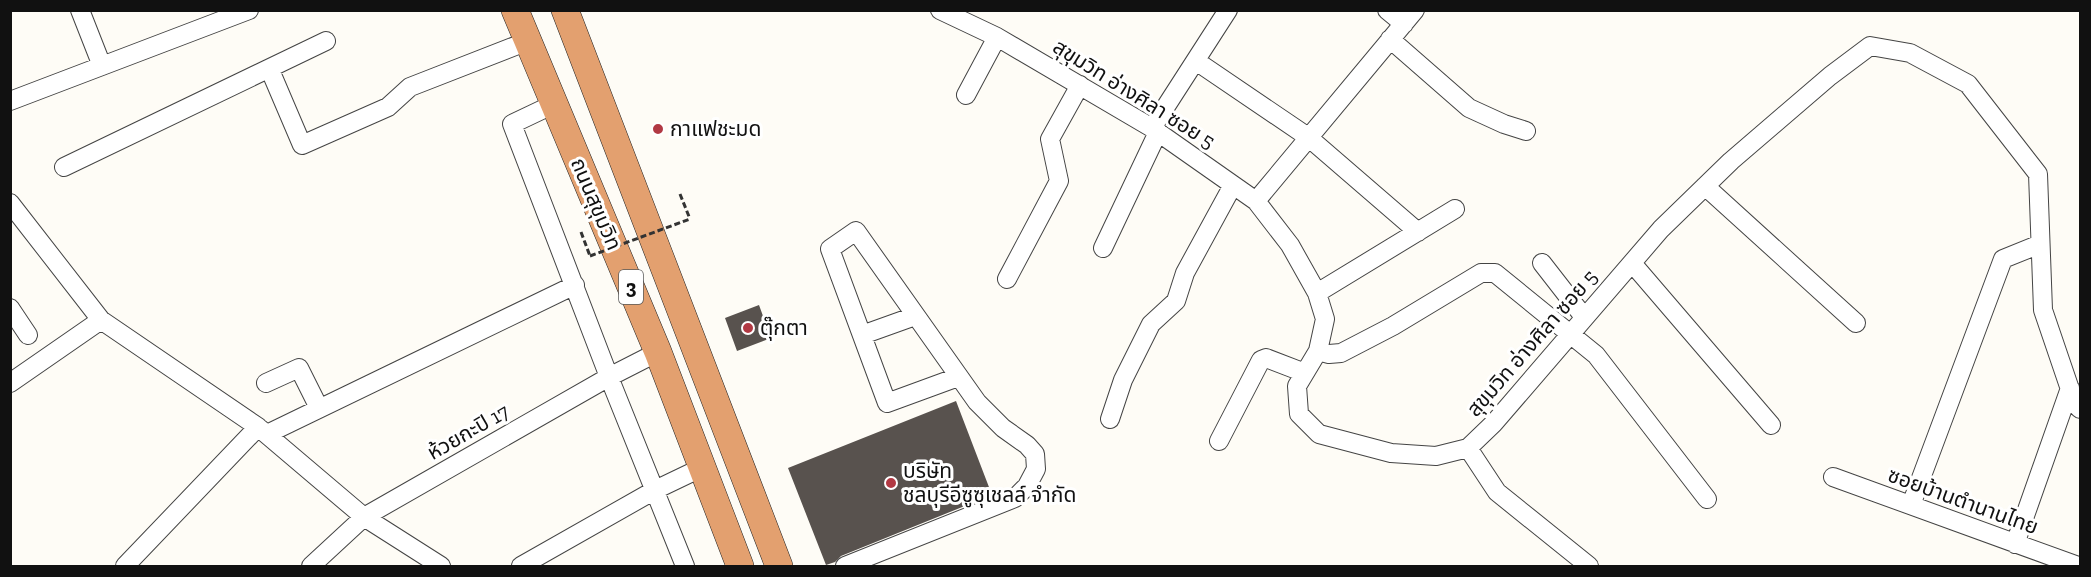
<svg xmlns="http://www.w3.org/2000/svg" width="2091" height="577" font-family="'Zilla Slab','Noto Sans Thai',serif">
<rect width="100%" height="100%" fill="#fefcf6"/>
<path fill="#58524e" d="M759 305 771 338 737 351 725 318Z
M956 401 992 495 841 556 835 562 826 565 788 468Z"/>
<g fill="none" stroke-linecap="round" stroke-linejoin="round">
<defs>
<path id="minor" d="M80 10 102 66
M940 10 997 37 1152 128 1256 201 1290 245 1317 293 1325 319 1318 351 1297 386 1299 414 1319 434 1391 453 1436 456 1468 448 1494 423 1661 229 1731 161 1830 76 1870 46 1910 53 1968 84 2038 174 2043 310 2075 404 2080 409
M1387 10 1404 24
M1390 39 1469 108 1504 124 1526 131
M1196 61 1308 137 1418 232
M270 70 302 145 388 107 410 87 528 41
M966 95 997 37
M10 101 249 10
M554 104 512 124 609 377 685 566
M1152 128 1228 10
M64 167 326 41
M1705 186 1856 323
M1256 201 1415 10
M10 203 101 320 258 427 364 517 441 566
M1103 248 1158 132
M1542 263 1584 317
M1632 263 1771 425
M1007 279 1059 181 1050 139 1080 85
M1317 293 1455 209
M10 308 28 335
M862 335 915 316
M1318 351 1329 354 1341 353 1393 326 1481 273H1495L1596 355 1707 499
M10 383 101 320
M266 383 299 368 319 408
M1110 419 1123 380 1151 324 1176 301 1185 273 1233 185
M267 434 575 285
M1219 441 1261 360 1266 358 1305 373
M1468 448 1497 492 1589 566
M1833 477 2078 566
M1911 505 2003 259 2040 244
M2015 544 2070 388
M125 566 258 427
M311 566 364 517 609 377 658 352
M521 566 655 490 703 467
M845 566 1015 498 1027 486 1036 469 1035 454 1027 445 1003 428 977 402 856 231 830 249 887 403 958 377"/>
<path id="highway" d="M515 10 658 352 740 566
M565 10 779 566"/>
</defs>
<use href="#minor" stroke="#444" stroke-width="20"/>
<use href="#highway" stroke="#222" stroke-width="28"/>
<path stroke="#333" stroke-width="3" stroke-dasharray="6 3" stroke-linecap="butt" d="M680 194 690 219
M581 232 590 256"/>
<use href="#minor" stroke="#fff" stroke-width="18"/>
<use href="#highway" stroke="#e3a06f" stroke-width="27"/>
<path stroke="#333" stroke-width="3" stroke-dasharray="6 3" stroke-linecap="butt" d="M590 256 690 219"/>
</g>
<g fill="#b13943" stroke="#fff" stroke-width="2">
<circle cx="658" cy="129" r="6"/>
<circle cx="748" cy="328" r="6"/>
<circle cx="891" cy="483" r="6"/>
</g>
<g text-anchor="middle" stroke-width="6" stroke-linejoin="round" paint-order="stroke">
<rect fill="#fff" stroke="#585858" stroke-width="1.5" x="619" y="270" width="24" height="34" rx="4.5"/>
<g font-size="20" font-weight="bold" fill="#111">
<text x="631" y="294">3</text>
</g>
<g font-size="21" fill="#111" stroke="#fff">
<text transform="translate(1134 94) rotate(32)" y="7">สุขุมวิท อ่างศิลา ซอย 5</text>
<text transform="translate(596 204) rotate(67)" y="7">ถนนสุขุมวิท</text>
<text transform="translate(1532 343) rotate(-49)" y="7">สุขุมวิท อ่างศิลา ซอย 5</text>
<text transform="translate(468 432) rotate(-30)" y="7">ห้วยกะปิ 17</text>
<text transform="translate(1963 501) rotate(20)" y="7">ซอยบ้านตำนานไทย</text>
</g>
<g font-size="21" fill="#111" stroke="#fff" text-anchor="start">
<text x="670" y="136">กาแฟชะมด</text>
<text x="760" y="335">ตุ๊กตา</text>
<text x="903" y="478">บริษัท<tspan x="903" dy="24">ชลบุรีอีซูซุเชลล์ จำกัด</tspan></text>
</g>
</g>
<rect width="2091" height="577" fill="none" stroke="#111111" stroke-width="24"/>
</svg>
